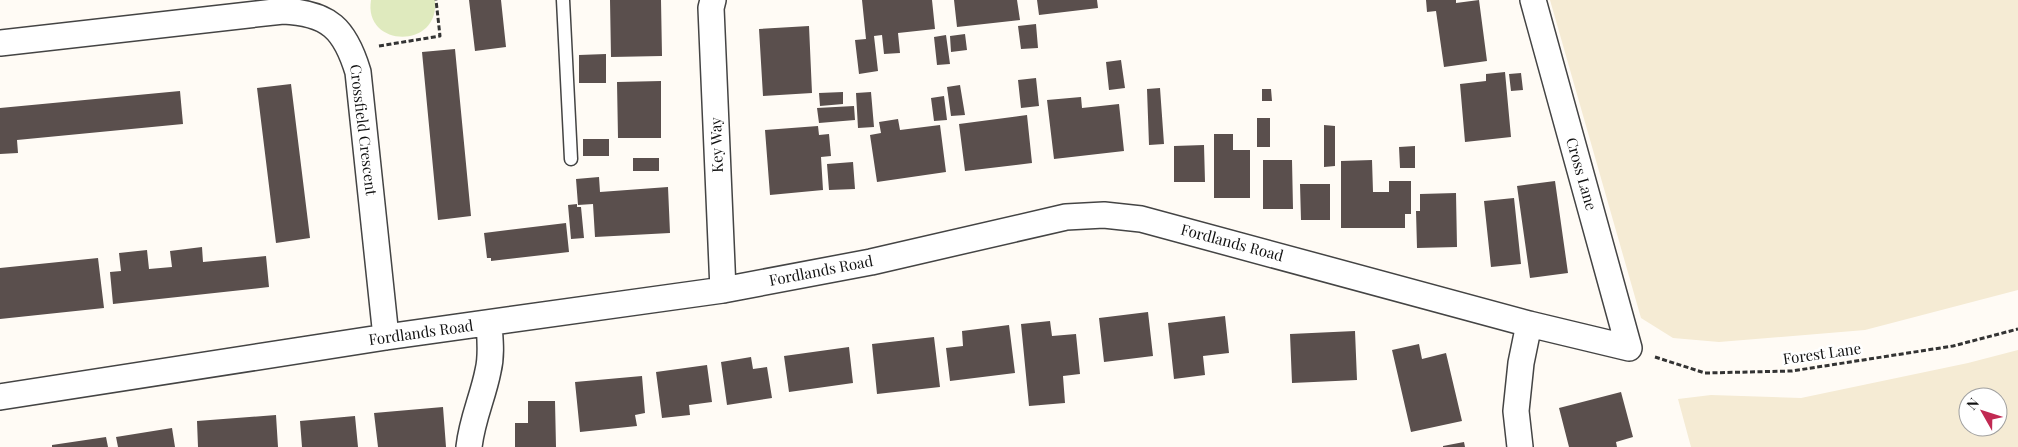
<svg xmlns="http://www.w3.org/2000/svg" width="2018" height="447" font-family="'Playfair Display',serif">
<rect width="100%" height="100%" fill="#fffbf5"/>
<path fill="#f5ebd4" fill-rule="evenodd" d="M1550 0H2018V290L1865 330 1719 342 1673 338 1641 318Z
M2018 350V447H1691L1678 399 1711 395 1801 398 1968 363ZM1968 397H1998V427H1968Z"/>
<path fill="#dfeabe" d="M371 0H435C440 50 363 48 371 0Z"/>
<path fill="#5a4f4d" d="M469 0H501L506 47 475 51Z
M610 0H661L662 56 611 57Z
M862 0H932L935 29 898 33 900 53 884 54 882 35 874 36 878 71 859 74 855 40 866 39Z
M954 0H1017L1020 20 957 27Z
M1037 0H1097L1098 8 1039 15Z
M1426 0H1456V3L1479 0 1487 61 1444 67 1436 11 1427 12Z
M1036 24 1038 48 1021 49 1018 26Z
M809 26 812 93 763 96 759 29Z
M965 34 967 50 951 52 950 36Z
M946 35 950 64 937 65 934 37Z
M455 49 471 216 438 220 422 52Z
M606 54V83H579V55Z
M1121 60 1125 88 1109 90 1106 62Z
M1505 72 1511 137 1465 142 1460 84 1486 81V74Z
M1521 73 1523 90 1511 91 1509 74Z
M1036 78 1039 106 1021 108 1018 80Z
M661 81V138H618L617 82Z
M291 84 310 238 276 243 257 88Z
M960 85 965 115 951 116 947 87Z
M1160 88 1164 144 1149 145 1147 89Z
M1262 89H1271L1272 101H1262Z
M180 91 183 124 17 140 18 153 0 154V108Z
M843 92V104L820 106 819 93Z
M871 92 874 127 858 128 856 93Z
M944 96 947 120 934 121 931 98Z
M1081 97 1082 108 1119 104 1124 151 1054 159 1047 100Z
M854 106 855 120 819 123 817 108Z
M1027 115 1032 163 965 171 959 124Z
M1257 118H1270V147H1257Z
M898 119 900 130 940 125 946 172 877 182 870 135 881 133 879 122Z
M1324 125 1335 126V166L1324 167Z
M818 126 819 135 829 134 831 156 821 157 823 190 770 195 765 130Z
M1214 134H1233V150H1250V198H1214Z
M583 139H609V156H583Z
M1204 145 1205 182H1174V146Z
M1415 146V168H1400L1399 147Z
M633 158H659V171H633Z
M1263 160H1292L1293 209H1263Z
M1372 160 1373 192H1389V181H1411V214H1405V228H1341V161Z
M853 162 855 189 829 190 827 164Z
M599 177 600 192 668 187 670 233 595 237 593 204 578 205 576 179Z
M1555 181 1568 273 1530 278 1517 186Z
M1300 184H1330V220H1301Z
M1456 193 1457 247 1417 248 1416 211H1420V194Z
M1514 198 1521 264 1491 267 1484 201Z
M577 204V207H581L584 238 571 239 568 205Z
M566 223 569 252 491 261V258H487L484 233Z
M202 247 203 262 266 256 269 287 113 304 110 272 121 271 119 253 147 250 149 269 172 267 170 251Z
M98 258 104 308 0 319V268Z
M1148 312 1153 356 1104 362 1099 318Z
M1225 316 1229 353 1203 356 1205 375 1174 379 1168 323Z
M1050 321 1052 336 1076 334 1080 374 1063 376 1065 403 1029 406 1021 324Z
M1009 325 1015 373 950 381 946 348 963 346 962 331Z
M1355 331 1357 380 1292 383 1290 334Z
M934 337 940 387 877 394 872 344Z
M1419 344 1422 359 1446 353 1462 421 1411 432 1392 350Z
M849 347 853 383 789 392 784 356Z
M751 357 753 369 767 367 772 398 727 405 721 362Z
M707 365 712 402 689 405 690 415 662 418 656 372Z
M642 376 645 413 635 415 637 426 580 432 575 382Z
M1621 392 1633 437 1616 442 1617 447H1569L1559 408Z
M528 401H555L556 447H515V423H528Z
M443 407 446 447H378L374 413Z
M276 415 278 447H198L197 421Z
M355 416 358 447H302L300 421Z
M172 428 175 447H118L116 437Z
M106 437 108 447H52V445Z
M1464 442 1465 447H1443V446Z"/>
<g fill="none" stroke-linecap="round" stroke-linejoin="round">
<defs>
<path id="lane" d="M563 0 571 159"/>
<path id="street" d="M713 0 711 8 723 290
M0 43 283 11C329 13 345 29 358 72L386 337
M0 397 386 337 723 290 871 262 1066 217 1104 215 1141 219 1529 324 1629 348 1533 0
M469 447C472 419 483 397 488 371 492 355 490 339 489 324
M1520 447 1516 411 1521 363 1529 324"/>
</defs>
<use href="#lane" stroke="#444" stroke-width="15"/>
<use href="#street" stroke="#444" stroke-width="28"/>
<path stroke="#333" stroke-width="3" stroke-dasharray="5 2.5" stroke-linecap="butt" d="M379 46 440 36 436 0
M1655 357 1705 373 1792 371 1953 346 2018 329"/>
<use href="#lane" stroke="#fff" stroke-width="12"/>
<use href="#street" stroke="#fff" stroke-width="25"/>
</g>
<g text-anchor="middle" stroke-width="5" stroke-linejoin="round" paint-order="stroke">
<g font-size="15" fill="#111" stroke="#fff">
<text transform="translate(363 130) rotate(83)" y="5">Crossfield Crescent</text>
<text transform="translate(717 145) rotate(-92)" y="5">Key Way</text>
<text transform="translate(1581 174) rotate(74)" y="5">Cross Lane</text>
<text transform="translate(1232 243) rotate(15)" y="5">Fordlands Road</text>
<text transform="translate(821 271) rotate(-11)" y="5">Fordlands Road</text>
<text transform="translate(421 333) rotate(-8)" y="5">Fordlands Road</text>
<text transform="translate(1822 354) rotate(-8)" y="5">Forest Lane</text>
</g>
</g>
<g transform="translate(1983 412) rotate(309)"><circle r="24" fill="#ffffff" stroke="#a0a0a0"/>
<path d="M0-4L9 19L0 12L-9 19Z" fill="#c12952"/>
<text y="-8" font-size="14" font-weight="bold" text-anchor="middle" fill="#111111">N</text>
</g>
</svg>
